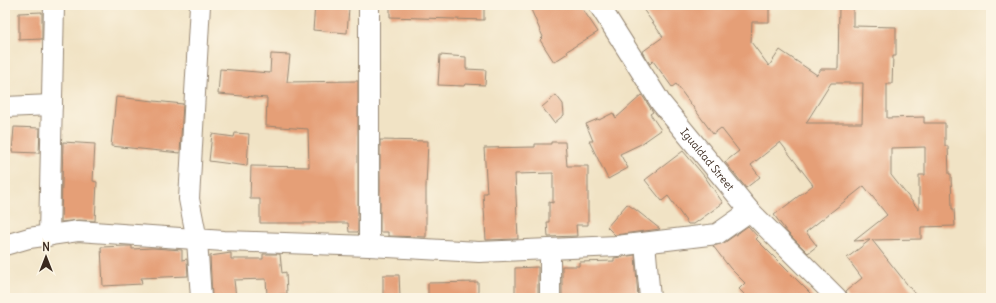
<svg xmlns="http://www.w3.org/2000/svg" width="996" height="303" font-family="Delius,sans-serif">
<rect width="100%" height="100%" fill="#fcf5e5"/>
<filter id="ink" filterUnits="userSpaceOnUse"><feTurbulence type="fractalNoise" baseFrequency=".025" numOctaves="2"/><feDisplacementMap in="SourceGraphic" scale="8" xChannelSelector="R" yChannelSelector="G"/><feConvolveMatrix kernelMatrix="1 2 1 2 8 2 1 2 1" color-interpolation-filters="sRGB"/></filter>
<filter id="wash" filterUnits="userSpaceOnUse"><feTurbulence type="fractalNoise" baseFrequency=".012" numOctaves="4" result="noise"/><feDisplacementMap in="SourceGraphic" scale="16" xChannelSelector="R" yChannelSelector="G"/><feGaussianBlur stdDeviation="0.9" result="paint"/><feColorMatrix in="noise" values="0 0 0 0 0 0 0 0 0 0 0 0 0 0 0 0 0 1.4 0 .05"/><feComposite in="paint" operator="in"/></filter>
<g filter="url(#wash)">
<rect width="100%" height="100%" fill="#f1e3c5"/>
<g id="blocks">
<path fill="#e59f77" fill-rule="evenodd" d="M315 5 349 8 347 33 313 30Z
M390 5H484V20L390 17Z
M529 5H580L598 32 567 51 568 53 554 62 540 40 543 37Z
M640 5H769V22H752L751 42 769 66 780 50 817 75 821 69H838L839 5H853V26L896 27V56H893L892 84H887V118L924 117V123H945V146H948L949 174H951L952 209H954L955 226 921 227V239L872 240 918 298H848L846 291 862 278 847 258 870 240 854 241 887 215 864 186 806 232 817 246 808 253 787 232 774 215 813 185 780 142 751 165 760 177 746 188 725 162 739 151 721 128 713 134 676 84 672 87 653 61 650 64 642 52 663 37ZM831 83H863L862 123H806ZM925 147V175H919V210L891 175V148Z
M42 12V39L19 40V13Z
M271 54 290 55 287 82 358 81V232H349L348 223H260V199H250L251 166 309 167 308 129 266 126 267 98 218 94 220 69 270 73Z
M440 55 466 57V69L486 70 485 85 465 84 464 86 438 85Z
M556 95 563 104 564 115 554 123 542 107Z
M642 95 653 112 650 114 661 130 641 144 620 154 628 168 608 179 589 141H593L586 124 598 119 599 120 613 113 616 118Z
M116 97 183 104 180 153 111 146Z
M14 127 40 128 39 153 12 152Z
M235 133 249 134 247 166 209 161 212 134 234 137Z
M380 140 428 141 426 187V237L388 236V232H380Z
M63 142 95 144 93 181 97 182 95 221 79 220 61 222Z
M551 142H565L567 166H588V225H576L577 236 548 237 547 222H549V202L553 203V173L515 174 518 239 486 240 483 193H487L484 148 535 147V144H551Z
M683 151 705 177 723 203 694 224H688L668 196 662 201 645 180Z
M627 204 636 210 660 229 615 235 607 227Z
M748 226 758 237 756 239 815 298H748L739 289 745 283 730 268 713 246 724 243Z
M125 246H132V249L153 248 182 250V260L187 259 188 276 141 278 142 284 103 286 101 247Z
M231 253V259H263V254H280L282 273 286 272 287 294 267 295 266 279 234 280 236 298H212L210 256Z
M635 255 638 298H562V266H579V262L614 261V258Z
M538 267V294L515 295V268Z
M383 275H399L400 297H383Z
M478 282V298H428V283Z"/>
</g>
</g>
<g filter="url(#ink)">
<use href="#blocks" fill-opacity="0" stroke="#968672" stroke-width="1"/>
<g fill="none" stroke-linecap="round" stroke-linejoin="round">
<defs>
<g id="minor">
<path d="M200 5 189 199 197 240 201 298"/>
<path d="M369 5V246"/>
<path id="s1" d="M599 5 661 103 750 211 837 298"/>
<path d="M5 107 52 105"/>
<path d="M49 236 54 5"/>
<path d="M645 243 650 298"/>
<path d="M5 245 29 238 78 231 224 241 369 246 479 252 617 246 717 234 750 211"/>
<path d="M550 298V249"/>
</g>
</defs>
<use href="#minor" stroke="#968672" stroke-width="22"/>
<use href="#minor" stroke="#fff" stroke-width="20"/>
</g>
</g>
<g text-anchor="middle" stroke-width="4" stroke-linejoin="round" paint-order="stroke">
<g font-size="11" fill="#3b2a1e" stroke="#fcf5e5">
<text dy="4" stroke="none"><textPath href="#s1" startOffset="189">Igualdad Street</textPath></text>
</g>
</g>
<rect width="996" height="303" fill="none" stroke="#fcf5e5" stroke-width="20"/>
<g transform="translate(46 257)" stroke="#fcf5e5" stroke-width="3" paint-order="stroke">
<path d="M0-3L7 15L0 10L-7 15Z" fill="#3b2a1e"/>
<text y="-6" font-size="11" font-weight="bold" text-anchor="middle" fill="#3b2a1e">N</text>
</g>
</svg>
